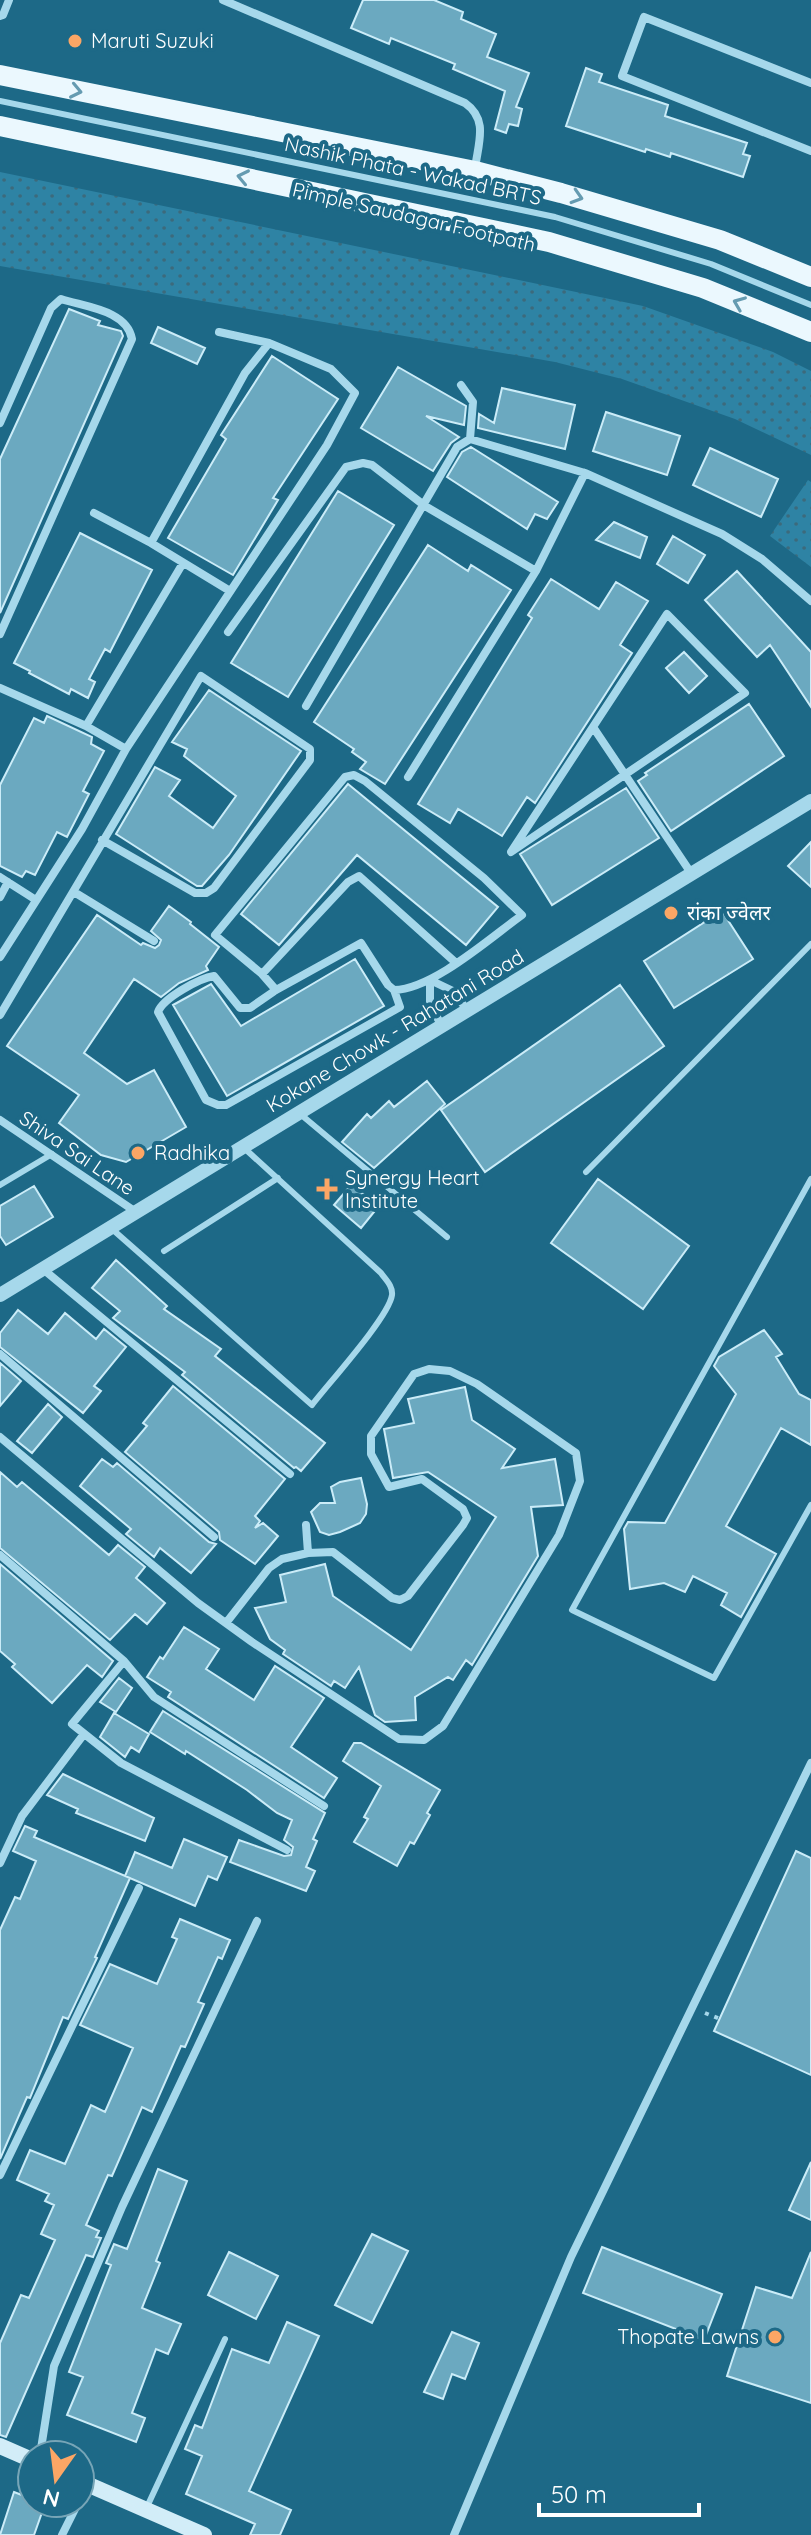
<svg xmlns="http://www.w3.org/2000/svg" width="811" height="2535" font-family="Quicksand,'Noto Sans Devanagari',sans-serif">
<defs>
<pattern id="park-dots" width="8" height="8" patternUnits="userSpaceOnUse" patternTransform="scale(2)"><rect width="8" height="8" fill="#2e83a4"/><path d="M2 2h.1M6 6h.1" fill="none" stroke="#3c6a7c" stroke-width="1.8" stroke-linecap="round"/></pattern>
</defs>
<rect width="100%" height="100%" fill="#1d6987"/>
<path fill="url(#park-dots)" d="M0 172 643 306 773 352 811 371V455L735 419 622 379 555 362 0 266Z
M808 480 811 482V567L770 536Z"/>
<path fill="#6ba9c0" stroke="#cbecf8" stroke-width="2" d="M363 0H434L463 12 461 19 496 34 487 57 529 73 516 107 522 109 518 126 509 124 506 133 495 129 505 91 453 69 455 64 391 38 389 44 351 28Z
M586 68 602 74 599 82 668 105 665 116 747 143 743 154 750 156 743 177 671 153 670 157 646 149 645 152 566 126Z
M69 309 100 321 98 325 121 331 123 336 0 613V459Z
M158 327 205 348 197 364 151 343Z
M272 356 338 399 273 498 278 500 233 575 168 538 226 439 221 435Z
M398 367 466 406 464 425 426 416 459 437 451 443 433 471 361 428Z
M502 388 575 405 565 449 478 428 479 414 494 423Z
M606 412 680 436 667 475 593 451Z
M471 447 558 502 547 519 535 514 527 529 447 477 462 452Z
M710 448 778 479 761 517 693 485Z
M338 491 394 525 288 697 231 663Z
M614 522 647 537 640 558 596 540Z
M80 533 152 570 110 652 105 649 89 679 95 682 88 698 71 689 69 694 29 673 30 671 14 663Z
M673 536 705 555 688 583 657 564Z
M428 545 468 571 471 565 511 590 385 784 360 769 366 762 352 752 354 749 314 722Z
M737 571 811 652V707L770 645 757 657 705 600Z
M551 579 599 609 616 582 648 601 620 645 632 653 535 803 527 797 502 836 458 809 450 823 418 804 532 618 528 615Z
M684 652 707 676 689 693 666 668Z
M209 690 301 751 229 855 202 886H197L116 834 155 767 180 780 169 796 213 828 236 796 184 756 187 749 172 742Z
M749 704 784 756 671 831 638 781 647 775 645 773Z
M47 716 92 737 91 744 104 751 83 791 89 794 67 837 57 832 35 875 26 871 22 877 0 866V785L34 718 44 723Z
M348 784 498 907 466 945 357 855 279 945 241 914Z
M626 788 659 838 552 905 520 854Z
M811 842V887L788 866Z
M169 906 191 922 190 924 219 947 206 966 208 970 179 983 161 997 134 979 84 1053 127 1084 154 1070 186 1127 126 1162 101 1155 59 1123 79 1095 7 1046 97 915 141 945 143 943 155 948 159 945 161 940 151 931Z
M722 911 753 959 674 1008 644 961Z
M355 959 384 1006 227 1096 173 1005 211 984 241 1026Z
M620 985 664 1046 485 1172 441 1110Z
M427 1081 445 1104 374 1168 342 1142 367 1114 371 1118 389 1101 394 1107Z
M598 1179 689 1246 643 1309 551 1243Z
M352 1184 378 1207 361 1228 334 1205Z
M34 1186 53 1217 6 1245 0 1236V1206Z
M116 1260 167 1306 164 1309 221 1349 215 1356 325 1443 301 1471 296 1467 294 1468 182 1375 185 1372 113 1318 120 1311 92 1288Z
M18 1310 48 1334 65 1313 96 1339 104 1329 126 1347 94 1386 101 1391 83 1413 0 1347V1333Z
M764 1330 782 1354 776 1357 799 1394 811 1400V1445L781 1428 726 1526 776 1554 741 1617 721 1605 727 1593 693 1576 685 1592 664 1583 630 1589 624 1529 628 1522 665 1523 736 1394 714 1366 719 1357Z
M0 1363 21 1381 0 1406Z
M173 1386 285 1479 255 1516 260 1521 255 1528 263 1523 278 1536 255 1564 220 1540 219 1532 125 1452 147 1426 143 1423Z
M465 1387 472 1420 515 1449 502 1468 555 1459 563 1505 531 1507 538 1556 472 1665 466 1660 453 1680 448 1677 415 1697 416 1720 385 1722 375 1715 359 1667 345 1688 334 1681 331 1686 283 1654 285 1650 270 1639 255 1608 286 1602 280 1575 325 1564 333 1596 411 1650 496 1517 428 1472 393 1478 384 1429 414 1423 408 1399Z
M48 1404 62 1417 32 1453 17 1441Z
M102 1459 113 1467 117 1463 209 1542 216 1544 191 1573 160 1548 154 1557 126 1534 131 1529 80 1486Z
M0 1472 17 1487 22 1482 109 1555 118 1545 145 1567 136 1578 165 1603 147 1624 135 1614 110 1640 0 1548Z
M361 1478 367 1504 366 1514 360 1523 340 1532 329 1535 320 1532 311 1512 320 1503H335L331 1487 340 1482Z
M0 1564 113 1661 102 1677 87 1665 52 1703 12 1667 15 1664 0 1651Z
M184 1627 219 1649 206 1669 254 1700 275 1666 324 1698 291 1747 337 1778 324 1798 168 1697 171 1692 147 1677 160 1657 163 1659Z
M119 1678 132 1688 116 1712 100 1702Z
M163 1711 325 1813 313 1839 317 1841 306 1867 315 1871 306 1891 230 1862 239 1840 284 1856 291 1855 293 1847 284 1840 292 1820 277 1813 247 1790 186 1751 185 1754 150 1732Z
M114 1713 149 1734 139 1752 131 1747 125 1757 100 1737Z
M354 1743H361L440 1790 427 1813 430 1815 414 1844 410 1842 397 1866 354 1842 368 1819 364 1817 381 1786 343 1761Z
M63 1774 154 1818 145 1841 76 1813 78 1809 47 1795Z
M25 1826 37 1831 34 1837 130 1878 95 1957 97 1958 68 2019 63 2017 30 2098 27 2097 0 2159V1930L15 1897 20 1899 36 1861 13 1851Z
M184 1839 227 1857 217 1880 208 1876 195 1906 125 1876 135 1852 172 1868Z
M796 1851 811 1858V2075L714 2031Z
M180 1919 230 1940 222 1959 218 1957 198 2002 204 2004 185 2047 181 2046 152 2112 142 2107 112 2176 108 2175 86 2225 99 2231 96 2237 101 2238 93 2257 86 2255 6 2437 0 2435V2343L21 2295 29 2298 55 2240 41 2234 54 2205 45 2201 49 2194 17 2180 30 2150 65 2164 91 2105 105 2112 133 2048 80 2025 110 1964 157 1984 177 1939 172 1937Z
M811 2162V2220L789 2210Z
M158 2169 187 2181 156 2261 160 2263 142 2308 181 2324 168 2354 156 2349 132 2413 145 2418 136 2442 67 2415 83 2377 69 2372 111 2265 106 2263 114 2244 127 2249Z
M372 2234 408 2251 372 2323 335 2305Z
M602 2247 722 2294 704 2340 583 2293Z
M229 2252 278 2276 256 2319 208 2295Z
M811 2252V2403L727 2376 756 2287 792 2298Z
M287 2322 319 2336 249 2491 291 2510 280 2535H250L255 2524 186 2494 202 2456 185 2449 195 2425 202 2428 232 2349 269 2363Z
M452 2332 479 2343 465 2379 452 2374 443 2399 424 2392Z
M14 2492 32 2499V2503L45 2504 34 2535H0Z"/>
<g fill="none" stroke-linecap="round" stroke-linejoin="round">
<path stroke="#a6d8eb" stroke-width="4" stroke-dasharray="4 6" stroke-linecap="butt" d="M705 2013 720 2019"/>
<path stroke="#a6d8eb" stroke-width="6" d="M0 101 555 217 711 264 811 305
M299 1113 447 1237
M586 1172 811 944
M811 1179 572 1610 714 1678 811 1505
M0 1185 52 1154
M112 1229 312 1405C328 1384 389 1317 392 1295 393 1286 386 1280 381 1273L243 1147
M164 1251 278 1178
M146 2509 225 2339"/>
<path stroke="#a6d8eb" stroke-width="8" d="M223 0 465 103C489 120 478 143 475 169
M0 16 3 15 9 0
M811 83 644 17 622 76 811 151
M219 332 269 343
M461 385 473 402 470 439
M0 423 51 308 61 299C85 307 127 310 132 339L0 634
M94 513 151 543
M667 614 745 693 511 852Z
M228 632 346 467 363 463 372 465 425 506 536 571
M0 688 86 726 126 749
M306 706 457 447 470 439 585 473 722 534 762 559 811 601
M86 726 183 563
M593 727 691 873
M408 777 536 571 585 473
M0 877 36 900
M74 892 154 941
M0 897 8 882
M0 957 82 829 126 749 327 445 355 393 331 369 269 343 245 373 151 543 230 591
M262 974 348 882 359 876 455 962
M430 980V1007L442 1025
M430 980 453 991 467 1010
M276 990 262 974 215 935 345 777 354 775 365 781 484 878 522 915C490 938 433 989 394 990L388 985 361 943 276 990 250 1008H240L214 976C200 978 163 998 158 1012L206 1100 218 1105H226L400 1007 394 990
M0 1015 201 676 310 749V760L214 888 206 893H195L102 840
M0 1120 136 1212
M44 1270 290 1474
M0 1354 214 1537
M0 1437 198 1603 252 1642 399 1739 424 1740 443 1726 559 1535 580 1481 576 1453 477 1384 450 1371 429 1369 414 1374 371 1436V1454L389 1487 422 1479 463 1509 467 1518 463 1525 408 1596 400 1600 392 1598 333 1552 308 1553 282 1559 269 1568 226 1623
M306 1525 308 1553
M0 1555 124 1661 154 1697 324 1806
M124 1661 72 1724 121 1763 287 1850
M0 1863 22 1816 84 1734
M0 2175 139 1888
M40 2455 54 2366 122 2207 257 1921
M62 2535 78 2503
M454 2535 571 2257 811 1763"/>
<path stroke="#a6d8eb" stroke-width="14" d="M0 1295 811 801"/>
<path stroke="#d2edf8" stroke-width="16" d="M0 2446 32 2460
M80 2481 204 2535"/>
<path stroke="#ebf8fe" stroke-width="20" d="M0 75 475 171 561 193 720 240 811 277
M0 126 549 242 703 288 811 332"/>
</g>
<defs><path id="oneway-chevron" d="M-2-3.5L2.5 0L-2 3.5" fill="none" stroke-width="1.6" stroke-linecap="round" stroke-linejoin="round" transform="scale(2)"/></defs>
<g stroke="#659bb1">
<use href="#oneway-chevron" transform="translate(76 91) rotate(12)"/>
<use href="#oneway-chevron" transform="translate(243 177) rotate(-168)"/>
<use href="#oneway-chevron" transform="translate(577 197) rotate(17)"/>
<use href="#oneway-chevron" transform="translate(739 303) rotate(-158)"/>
</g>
<g fill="#fba665" stroke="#1d6987" stroke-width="3">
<circle cx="75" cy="41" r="8"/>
<circle cx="671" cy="913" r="8"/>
<circle cx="138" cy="1153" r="8"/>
<path d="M323 1177h8v8h8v8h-8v8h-8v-8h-8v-8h8z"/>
<circle cx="775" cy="2337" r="8"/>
</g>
<g text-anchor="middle" stroke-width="8" stroke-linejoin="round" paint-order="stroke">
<g font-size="20" fill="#fff" stroke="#1d6987" text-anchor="start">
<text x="91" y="48">Maruti Suzuki</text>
<text x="687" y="920">रांका ज्वेलर</text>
<text x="154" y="1160">Radhika</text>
<text x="345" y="1185">Synergy Heart<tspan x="345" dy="23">Institute</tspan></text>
<text x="759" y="2344" text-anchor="end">Thopate Lawns</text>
</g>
<g font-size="20" fill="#fff" stroke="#1d6987">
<text transform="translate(413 171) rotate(12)" y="7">Nashik Phata - Wakad BRTS</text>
<text transform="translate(414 217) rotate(13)" y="7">Pimple Saudagar Footpath</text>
<text transform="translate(395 1031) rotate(-31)" y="7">Kokane Chowk - Rahatani Road</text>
<text transform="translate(77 1153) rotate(34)" y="7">Shiva Sai Lane</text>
</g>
</g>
<g transform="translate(56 2479) rotate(194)"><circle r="38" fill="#1d6987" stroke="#77a5b7" stroke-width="2"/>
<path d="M0-6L14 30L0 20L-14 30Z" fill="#fba665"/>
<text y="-12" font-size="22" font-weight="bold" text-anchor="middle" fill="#ffffff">N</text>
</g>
<path d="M539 2503v12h160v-12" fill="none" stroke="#ffffff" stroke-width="4"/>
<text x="551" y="2503" font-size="24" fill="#ffffff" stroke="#1d6987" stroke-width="6" paint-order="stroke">50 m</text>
</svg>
